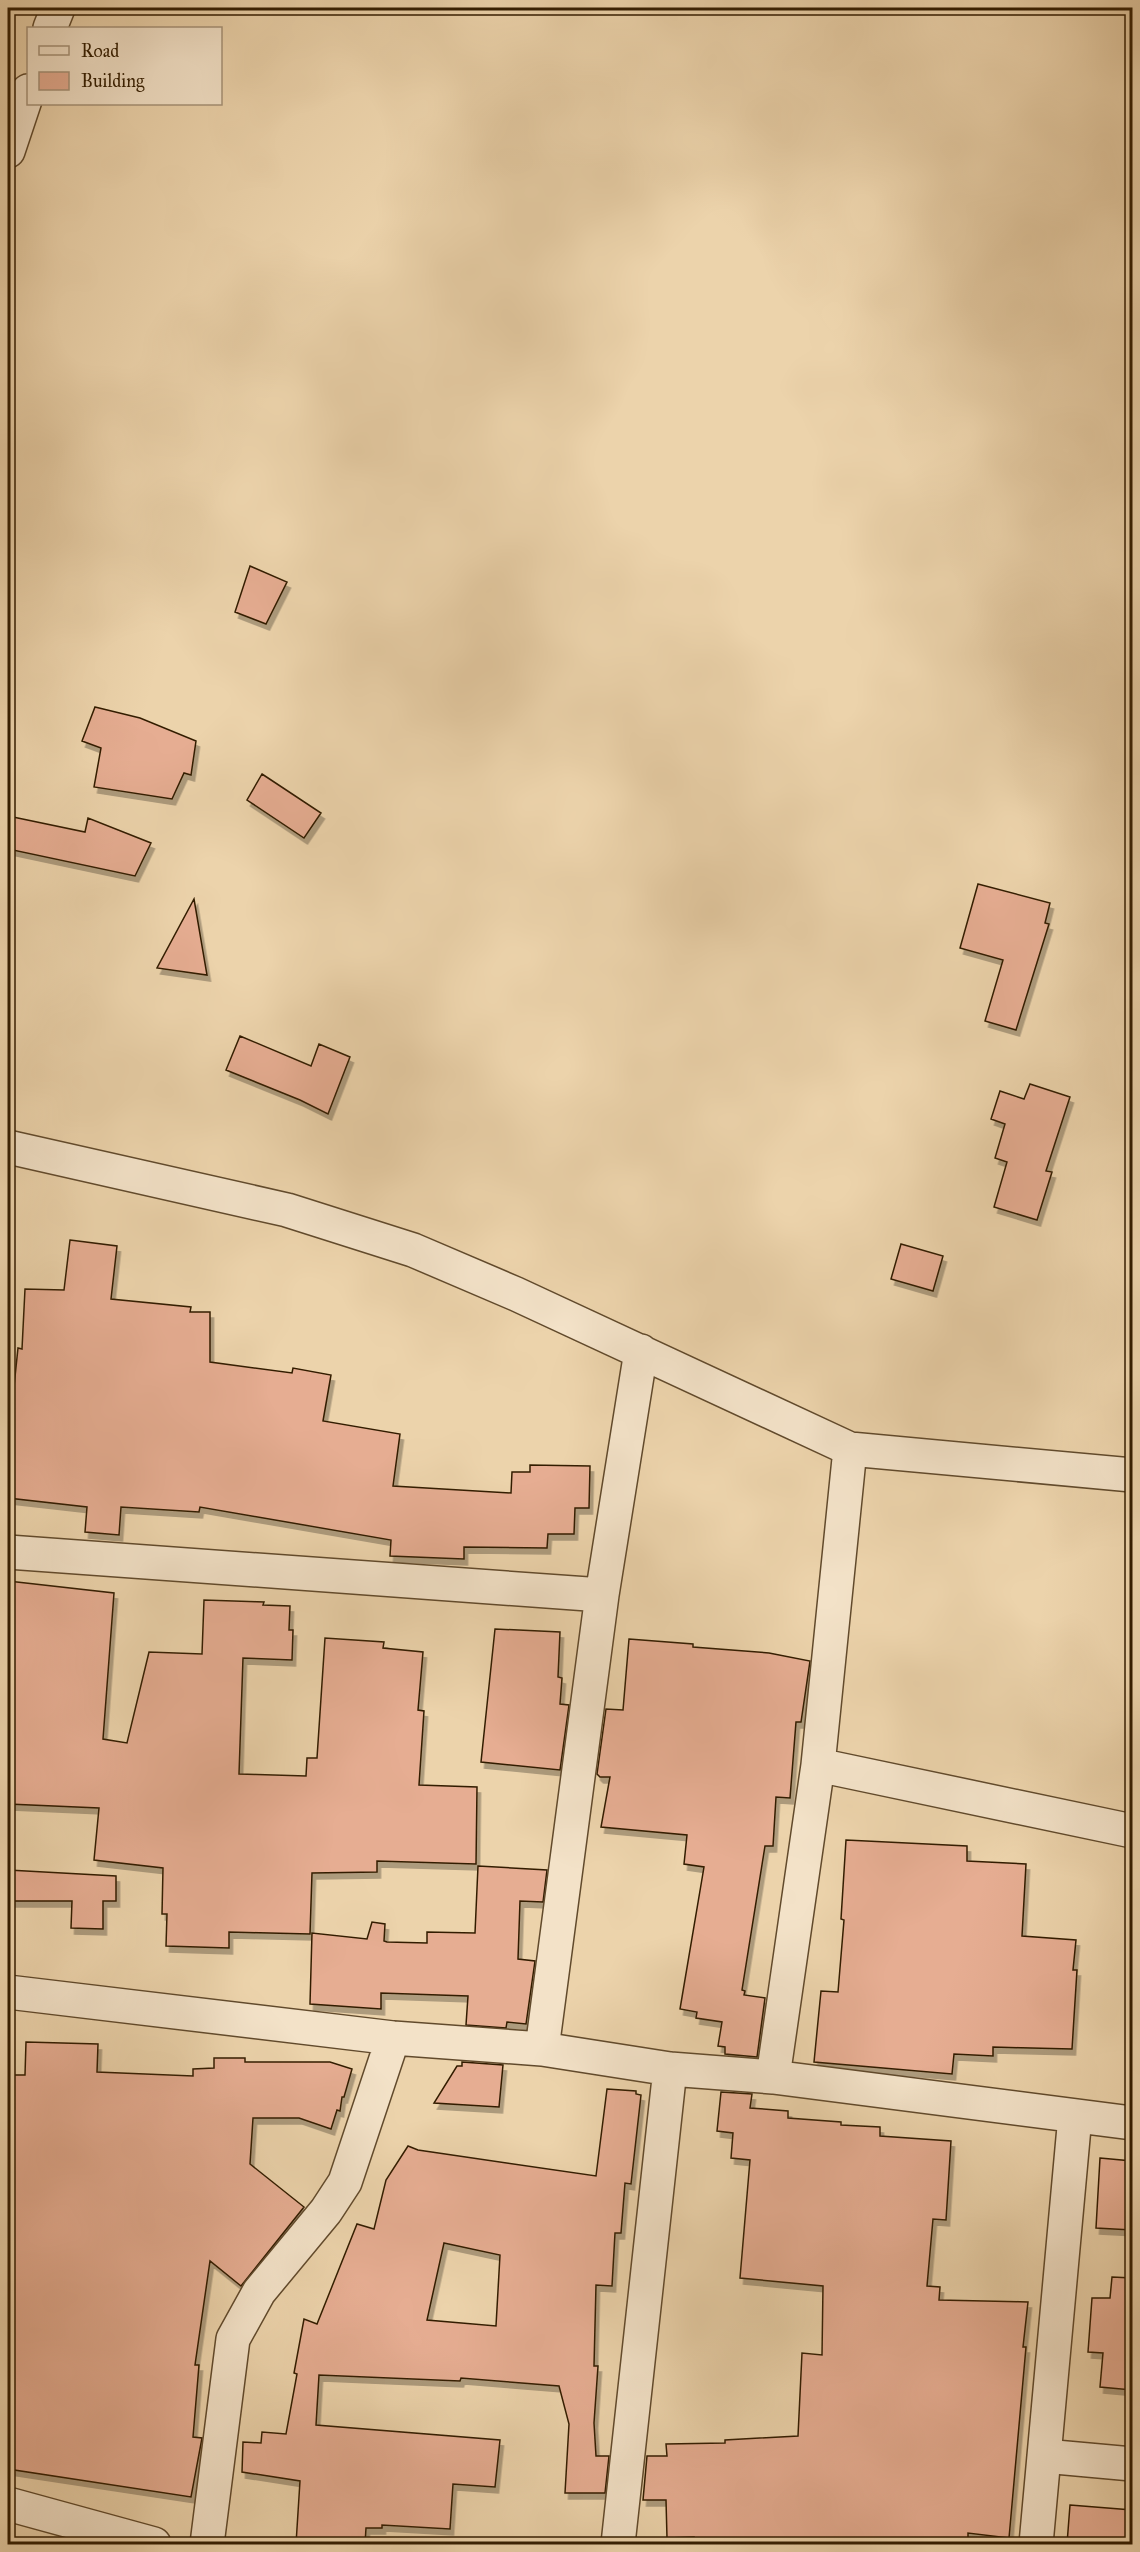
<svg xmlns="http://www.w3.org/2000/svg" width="1140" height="2552" font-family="'IM FELL Great Primer',serif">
<defs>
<filter id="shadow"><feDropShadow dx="3.5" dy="6" stdDeviation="0" flood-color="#0004"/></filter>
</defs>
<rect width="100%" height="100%" fill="#ecd3ab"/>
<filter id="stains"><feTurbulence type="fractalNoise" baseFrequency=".00333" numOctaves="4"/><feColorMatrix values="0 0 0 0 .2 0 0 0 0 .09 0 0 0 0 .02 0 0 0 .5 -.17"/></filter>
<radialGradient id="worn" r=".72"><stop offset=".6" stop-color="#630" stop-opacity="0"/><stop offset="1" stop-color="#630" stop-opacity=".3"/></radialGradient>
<path fill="#e6ad92" stroke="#331d01" stroke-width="1.5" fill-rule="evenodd" filter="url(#shadow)" d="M250 566 287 582 266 624 235 612Z
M95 707 140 718 196 741 191 775 184 773 172 799 94 787 101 748 82 741Z
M262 774 321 813 304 838 247 800Z
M13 817 85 832 88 818 151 843 135 876 8 849Z
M978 884 1050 903 1045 923 1049 924 1016 1030 985 1021 1003 960 960 948Z
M194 899 207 975 157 968Z
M240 1036 311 1066 319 1044 350 1057 328 1114 300 1100 226 1070Z
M1030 1084 1070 1097 1046 1171 1052 1172 1037 1220 994 1207 1007 1162 995 1158 1005 1124 991 1119 1000 1091 1024 1099Z
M70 1240 117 1246 111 1299 191 1307 190 1312H210V1362L292 1373 293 1368 331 1375 323 1421 400 1434 393 1486 511 1493 512 1472H530V1465L590 1466 589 1508H575L574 1534H548L547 1548 464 1547V1559L390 1556 391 1540 200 1507 199 1512 121 1507 119 1535 85 1532 87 1507 8 1498V1395L13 1396 18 1348 22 1349 25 1289 64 1290Z
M901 1244 943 1256 933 1291 891 1279Z
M8 1581 114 1593 103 1739 127 1743 149 1652 202 1654 204 1600 264 1602 263 1605 290 1606 289 1630H293L292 1660 243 1658 239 1774 306 1776 307 1758H317L325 1638 384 1642 383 1648 423 1652 418 1710 424 1711 419 1785 477 1787 476 1864 377 1861V1872L312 1873 310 1934 229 1932V1948L166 1946 167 1914H162L163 1868 94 1860 99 1808 8 1804Z
M495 1629 560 1632 558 1677 562 1678 560 1704 569 1705 560 1770 481 1762Z
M629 1639 693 1644V1647L769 1653 810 1661 801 1722H796L790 1798 776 1797 773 1846H765L742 1990 745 1991 744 1995 765 1998 757 2057 725 2054V2047L718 2046 722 2022 696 2018 697 2012 680 2009 704 1867 684 1864 687 1835 601 1827 610 1777H600L597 1774 606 1709 623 1710Z
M846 1840 967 1846V1861L1026 1864 1022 1936 1076 1940 1073 1970H1077L1072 2049 993 2047V2056L954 2054 952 2074 814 2062 821 1991 838 1992 844 1920 841 1919Z
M478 1866 547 1870 543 1902 520 1901 518 1959 535 1961 526 2024 507 2022 506 2028 466 2025 468 1996 381 1993V2009L310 2004 312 1933 367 1939 372 1922 385 1924 384 1941 387 1942 427 1943V1932L475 1933Z
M8 1870 116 1876V1901H103V1929L71 1928 72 1901H8Z
M26 2042 98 2044 97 2072 193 2076V2069L214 2068V2058H245V2062H330L352 2069 344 2097H342L340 2111 337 2110 331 2129 299 2118H253L250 2164 304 2207 241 2286 210 2261 195 2365H199L193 2437 202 2438 191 2497 8 2469V2379L14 2318H8V2107H13V2075H25Z
M462 2062 503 2065 499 2107 434 2103 457 2066H462Z
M607 2089 636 2091V2094L641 2095 631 2184 625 2183 621 2233H615L612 2286 596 2285 594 2366H598L594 2423 596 2456H609L605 2493H565L569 2424 559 2386 461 2378 460 2381 319 2375 316 2425 500 2440 495 2487 453 2484 450 2529 382 2525V2528H366L365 2544H296L300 2481 242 2472 243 2442 261 2443 262 2432 286 2434 297 2374 294 2373 304 2319 317 2324 357 2224 374 2229 386 2180 408 2146 418 2150 596 2176ZM444 2243 500 2255 496 2326 427 2320Z
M721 2092 752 2094 750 2108 788 2111V2118L841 2122V2125L880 2127V2136L951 2141 946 2220 933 2219 927 2286 940 2287 939 2300 1028 2302 1023 2347H1026L1009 2538 968 2533V2544H694V2537L667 2538 666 2500H643L647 2456H667L666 2444 725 2443V2440L798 2436 802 2353 822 2355 823 2286 740 2278 750 2160 731 2158 733 2133 717 2131Z
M1100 2158 1132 2161V2230L1096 2228Z
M1112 2277 1132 2278V2390L1100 2387 1103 2353 1088 2352 1092 2298H1110Z
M1070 2505 1132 2510V2544H1067Z"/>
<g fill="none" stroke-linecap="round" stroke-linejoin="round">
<defs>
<path id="street" d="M50 28 58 8
M8 151 28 91
M8 1147 287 1210 413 1250 516 1294 850 1449 1132 1475
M8 1552 602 1595
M818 1765 1132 1831
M8 1992 393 2038 542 2049 670 2069 773 2077 1132 2123
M542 2049 602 1595 641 1351
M773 2077 818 1765 850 1449
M1044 2456 1132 2464
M8 2504 154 2544
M207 2544 233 2339 259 2292 326 2211 345 2182 393 2038
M618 2544 670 2069
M1036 2544 1075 2116"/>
</defs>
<use href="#street" stroke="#614a2c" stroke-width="36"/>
<use href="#street" stroke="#f3e2c8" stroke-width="33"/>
</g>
<rect width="1140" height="2552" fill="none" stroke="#ecd3ab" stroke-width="30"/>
<rect x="9" y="9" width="1122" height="2534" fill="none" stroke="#331d01" stroke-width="3"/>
<rect x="15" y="15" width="1110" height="2522" fill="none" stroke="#331d01" stroke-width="1.5"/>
<rect x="27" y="27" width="195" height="78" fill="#f3e2c8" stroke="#a69378" stroke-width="1.5"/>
<rect x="39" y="46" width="30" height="9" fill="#f3e2c8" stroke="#a69378" stroke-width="1.5"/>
<text x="81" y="57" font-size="18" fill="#331d01">Road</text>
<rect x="39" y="72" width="30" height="18" fill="#e6ad92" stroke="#a69378" stroke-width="1.5"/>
<text x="81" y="87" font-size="18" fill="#331d01">Building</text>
<rect width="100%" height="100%" filter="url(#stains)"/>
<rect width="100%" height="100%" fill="url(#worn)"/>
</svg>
